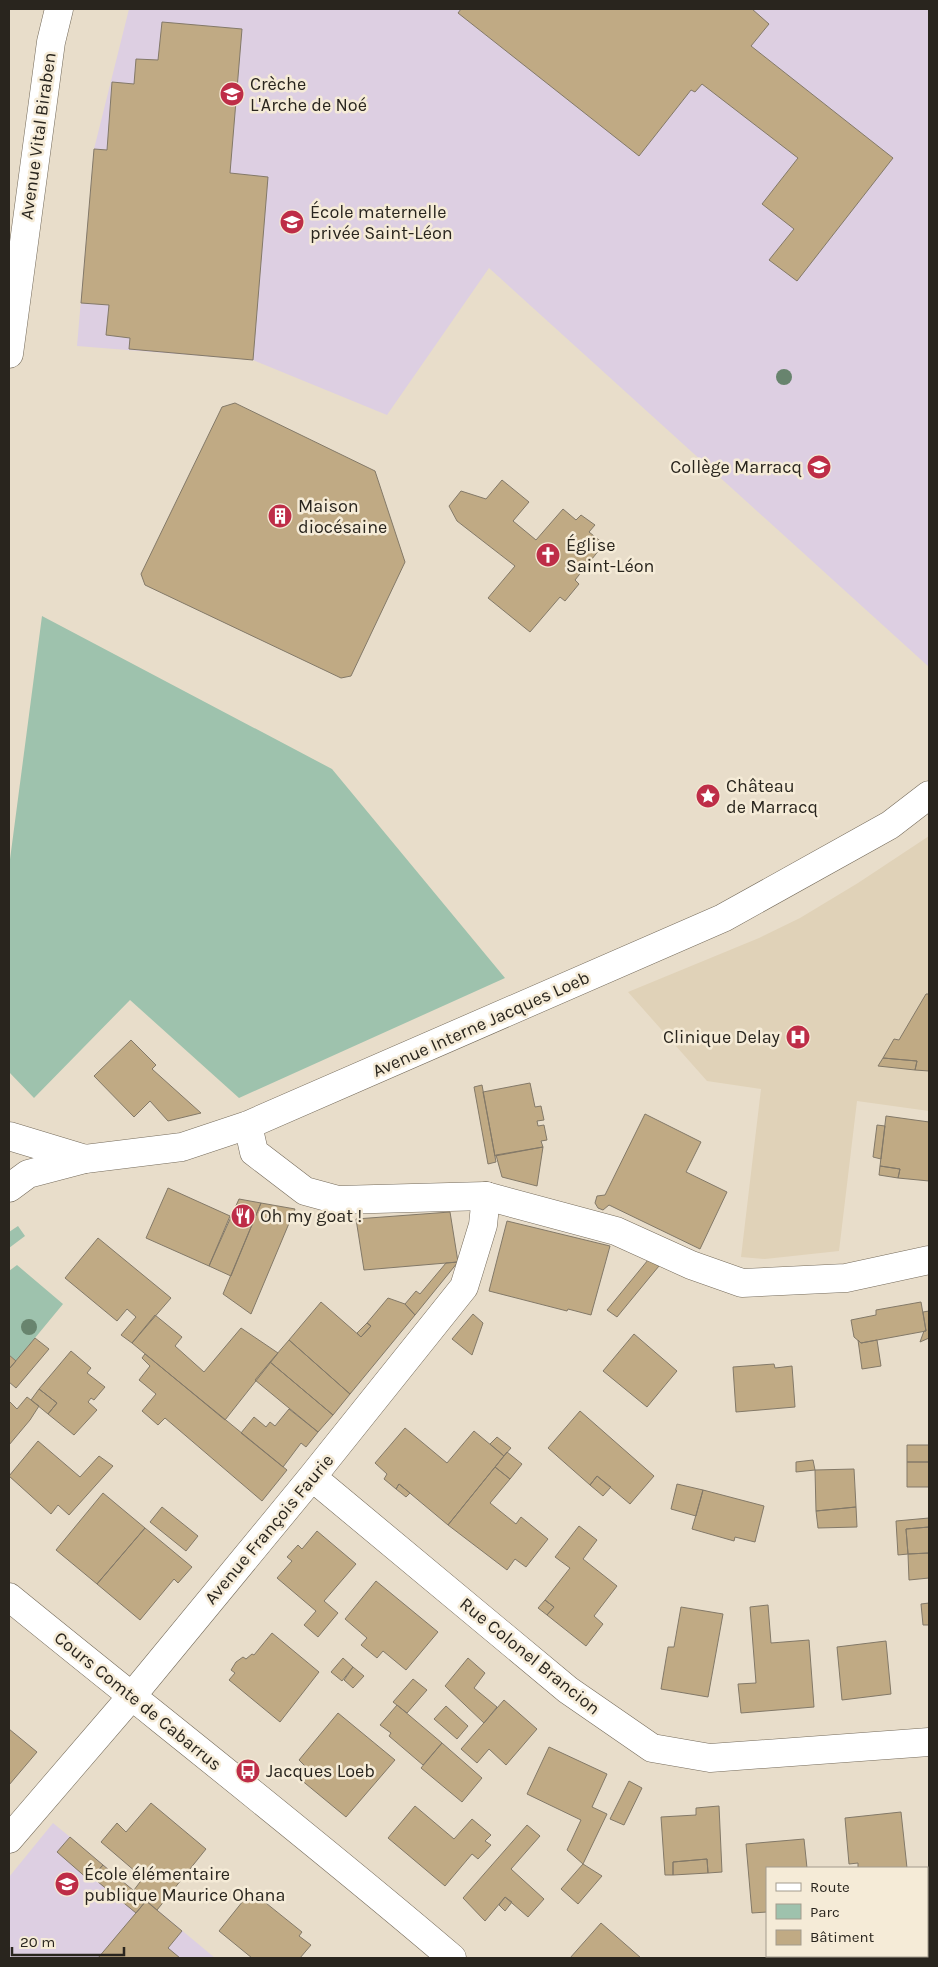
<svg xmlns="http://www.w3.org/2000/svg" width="938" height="1967" font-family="Karla,sans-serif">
<rect width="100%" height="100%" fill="#e8ddca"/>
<path fill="#e0d2b8" d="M929 836V1111L857 1101 839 1251 765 1259 741 1257 761 1089 707 1081 628 992 759 938 800 918 858 883Z"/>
<path fill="#ddcfe2" d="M129 9H929V667L489 268 387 415 253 360 77 346 94 149Z
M53 1823 70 1837 215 1958H9V1877Z"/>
<path fill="#9ec2ad" d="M42 616 332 769 505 978 239 1098 130 1000 34 1098 9 1072V867Z
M18 1226 25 1236 9 1248V1232Z
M17 1265 63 1304 16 1361 9 1355V1271Z"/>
<path fill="#c0aa84" stroke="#837968" d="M461 9H752L769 24 751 46 893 158 797 281 769 260 794 229 762 204 798 158 702 84 695 92 691 90 639 156 458 13Z
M162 22 242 29 230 173 268 177 253 360 129 349 130 338 106 335 109 305 81 303 94 149 107 150 112 82 134 84 136 59 158 60Z
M235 403 375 471 405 562 351 676 341 678 145 585 141 574 222 407Z
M502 480 529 502 513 521 536 540 563 509 576 520 581 515 595 525 589 532 604 544 575 580 579 584 565 601 560 597 530 632 488 598 515 566 457 521 449 506 461 491 486 499Z
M926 994H929V1071L915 1070 917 1061 883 1058 894 1039 899 1040Z
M131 1040 156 1065 152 1069 201 1113 168 1121 150 1101 134 1117 94 1076Z
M883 1058 917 1061 915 1070 878 1066Z
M530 1083 535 1107 541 1106 544 1120 537 1121 538 1126 544 1125 547 1140 541 1141 543 1147 495 1156 483 1092Z
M482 1085 496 1162 488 1164 474 1087Z
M645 1114 701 1142 686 1172 727 1192 700 1249 609 1205 603 1210 598 1208 595 1203 597 1196 605 1195Z
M886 1116 929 1122V1181L898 1178 900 1169 880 1166Z
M877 1125 885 1126 881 1159 873 1157Z
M543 1147 537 1186 502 1177 496 1155Z
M880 1166 900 1169 898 1178 879 1175Z
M168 1188 230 1216 209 1266 146 1238Z
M239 1199 261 1203 231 1276 209 1266Z
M261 1203 295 1209 251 1314 223 1294Z
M450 1212 458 1262 364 1270 356 1219Z
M507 1221 610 1246 591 1315 568 1309 567 1311 489 1291Z
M98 1238 171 1298 132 1343 121 1335 136 1317 127 1309 117 1321 65 1278Z
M648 1260 659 1266 617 1317 607 1310Z
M458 1262 415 1315 405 1304 416 1291 420 1294 446 1263Z
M388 1298 405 1304 415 1315 350 1394 289 1340 321 1302 361 1337 371 1326 367 1323Z
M921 1302 926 1331 861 1343 854 1337 851 1320 876 1315V1310Z
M929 1311V1338L920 1342 924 1331H926L923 1312Z
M473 1314 483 1323 472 1355 452 1339Z
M155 1315 182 1337 175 1346 204 1372 241 1328 278 1353 225 1420 132 1343Z
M367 1323 371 1326 361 1337 357 1333Z
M634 1334 677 1371 647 1407 603 1371Z
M35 1338 49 1349 16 1388 9 1382V1369Z
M289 1340 350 1394 333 1415 270 1362Z
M858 1340 861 1343 877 1340 881 1366 862 1369Z
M71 1351 91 1368 87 1373 105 1387 94 1400 91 1398 88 1402 97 1410 74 1435 48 1414 57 1403 39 1389Z
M145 1354 287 1470 262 1501 165 1418 158 1425 142 1411 156 1394 139 1380 150 1366 142 1358Z
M9 1355 16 1361 9 1369Z
M270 1362 333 1415 318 1432 255 1380Z
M774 1364 775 1368 792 1366 795 1407 736 1412 733 1367Z
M39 1389 57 1403 48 1414 31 1400Z
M27 1397 39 1406 30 1420 9 1445V1401L17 1409Z
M289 1409 318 1432 306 1447 301 1443 283 1467 241 1433 254 1417 266 1427 270 1422 275 1426Z
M580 1411 654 1476 630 1504 597 1476 590 1485 548 1448Z
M405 1428 447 1463 474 1431 504 1456 448 1525 399 1484 396 1489 384 1479 387 1474 375 1463Z
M497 1437 511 1448 504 1456 490 1444Z
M38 1441 80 1477 99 1456 113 1466 69 1515 58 1505 51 1514 9 1476Z
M907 1445H929V1462H907Z
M507 1452 522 1464 510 1479 495 1467Z
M813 1460 815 1470 796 1472V1462Z
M907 1462H929V1487H907Z
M495 1467 510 1479 490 1503 516 1524 521 1517 548 1539 526 1567 515 1559 507 1570 448 1525Z
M854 1469 856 1507 816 1511 815 1470Z
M597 1476 611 1487 603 1496 590 1485Z
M399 1484 410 1493 406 1497 396 1489Z
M677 1484 703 1490 696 1516 671 1509Z
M703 1490 764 1506 755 1542 735 1537 734 1541 692 1529Z
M103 1493 145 1528 97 1584 56 1550Z
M162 1507 198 1536 186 1551 150 1522Z
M856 1507 857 1527 818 1528 816 1511Z
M929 1518V1527L906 1529 908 1554 898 1555 896 1521Z
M579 1526 597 1540 583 1559 617 1586 594 1616 603 1624 586 1646 547 1615 554 1607 545 1600 570 1568 555 1557Z
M929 1527V1553L908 1554 906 1529Z
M145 1528 192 1567 178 1583 174 1579 140 1620 97 1584Z
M317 1531 356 1564 324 1601 338 1613 318 1637 304 1625 316 1611 277 1578 292 1561 287 1557 298 1545 302 1549Z
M929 1553V1578L909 1580 908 1554Z
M376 1581 438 1632 406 1670 383 1651 377 1658 361 1645 367 1638 345 1619Z
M545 1600 554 1607 547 1615 538 1608Z
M929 1603V1625H923L921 1604Z
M768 1605 771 1643 809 1640 814 1707 741 1713 738 1684 756 1683 750 1607Z
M681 1607 723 1614 708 1697 661 1689 668 1647H674Z
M272 1633 319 1672 280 1722 229 1680 235 1673 231 1670 236 1662 243 1657 246 1659 252 1654 254 1655Z
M886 1641 891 1694 842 1700 837 1647Z
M343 1658 353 1667 342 1681 331 1672Z
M468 1658 485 1673 474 1688 497 1707 484 1723 445 1686Z
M353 1667 364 1676 353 1688 344 1680Z
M413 1679 427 1690 407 1713 393 1702Z
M504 1700 537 1729 506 1765 489 1749 477 1763 461 1749Z
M397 1705 442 1743 423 1765 389 1736 391 1733 380 1725Z
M446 1706 468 1726 457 1739 434 1719Z
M338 1713 395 1760 346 1817 300 1779 308 1769 299 1760Z
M9 1729 37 1752 9 1785Z
M442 1743 482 1778 462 1802 421 1768Z
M549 1747 607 1774 592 1807 607 1814 583 1864 567 1850 581 1820 527 1794Z
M629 1781 642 1788 624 1825 610 1819Z
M151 1803 206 1849 157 1910 134 1890 143 1878 101 1842 117 1823 126 1832Z
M415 1806 454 1839 472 1819 491 1835 485 1841 491 1845 478 1859 472 1854 445 1886 388 1838Z
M719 1806 722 1872 708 1873 707 1859 673 1862V1875H665L661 1817 696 1815V1808Z
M901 1812 907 1868H858V1863L849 1864 845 1818Z
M527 1825 540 1836 511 1869 544 1899 528 1917 505 1897 485 1921 463 1898Z
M70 1837 103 1865 89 1880 57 1852Z
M804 1839 807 1868H767V1912L752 1913 746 1844Z
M707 1859 708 1873 673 1875V1862Z
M583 1864 602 1876 578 1904 561 1889Z
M103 1865 146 1901 136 1913 92 1877Z
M251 1891 302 1932 299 1936 311 1945 300 1958H252L219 1931Z
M505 1897 512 1902 505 1911 499 1905Z
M146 1901 182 1931 168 1948 180 1958H98Z
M601 1923 641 1958H570Z
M810 1956H831L832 1958H811Z"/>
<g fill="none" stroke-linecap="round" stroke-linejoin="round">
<defs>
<path id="street" d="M9 1136 85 1159
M312 1477 568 1690 652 1748 710 1758 929 1742
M9 1597C156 1717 307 1834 452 1958
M9 1839 131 1697 312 1477 464 1287 483 1225 486 1196"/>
<path id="secondary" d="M9 354 51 42 59 9
M248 1125 254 1152 305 1191 338 1200 486 1196 616 1231 691 1265 742 1283 846 1278 929 1260
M9 1188 28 1174 85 1159 182 1147 248 1125 723 918 890 825 929 795"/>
</defs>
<use href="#street" stroke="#756b5b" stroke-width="29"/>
<use href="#secondary" stroke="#756b5b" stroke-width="29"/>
<use href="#street" stroke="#fff" stroke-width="28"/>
<use href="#secondary" stroke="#fff" stroke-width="28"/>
</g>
<g fill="#68846e">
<circle cx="784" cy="377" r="8"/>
<circle cx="29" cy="1327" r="8"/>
</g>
<defs>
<symbol id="school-disc" viewBox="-11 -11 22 22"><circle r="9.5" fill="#be2d47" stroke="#f5ebd7"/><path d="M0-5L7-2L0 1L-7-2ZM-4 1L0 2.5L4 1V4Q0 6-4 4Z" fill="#fff"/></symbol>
<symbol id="building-disc" viewBox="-11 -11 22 22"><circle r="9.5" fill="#be2d47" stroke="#f5ebd7"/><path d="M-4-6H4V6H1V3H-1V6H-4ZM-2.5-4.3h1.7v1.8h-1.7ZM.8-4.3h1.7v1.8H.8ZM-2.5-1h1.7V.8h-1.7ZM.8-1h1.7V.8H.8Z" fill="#fff"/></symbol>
<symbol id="church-disc" viewBox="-11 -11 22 22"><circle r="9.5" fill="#be2d47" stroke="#f5ebd7"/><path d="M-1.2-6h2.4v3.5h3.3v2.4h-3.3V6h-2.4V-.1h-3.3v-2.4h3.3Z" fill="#fff"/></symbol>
<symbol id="sight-disc" viewBox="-11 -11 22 22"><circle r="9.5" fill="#be2d47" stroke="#f5ebd7"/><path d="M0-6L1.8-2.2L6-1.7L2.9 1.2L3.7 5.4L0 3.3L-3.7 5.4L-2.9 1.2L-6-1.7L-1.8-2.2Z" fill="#fff"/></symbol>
<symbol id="hospital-disc" viewBox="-11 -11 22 22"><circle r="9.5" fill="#be2d47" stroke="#f5ebd7"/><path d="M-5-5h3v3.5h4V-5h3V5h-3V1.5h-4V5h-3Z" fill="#fff"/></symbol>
<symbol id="restaurant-disc" viewBox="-11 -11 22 22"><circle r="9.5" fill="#be2d47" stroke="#f5ebd7"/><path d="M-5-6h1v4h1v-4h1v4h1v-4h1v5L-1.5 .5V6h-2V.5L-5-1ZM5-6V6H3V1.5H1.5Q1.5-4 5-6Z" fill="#fff"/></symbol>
<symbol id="bus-disc" viewBox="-11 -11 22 22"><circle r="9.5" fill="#be2d47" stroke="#f5ebd7"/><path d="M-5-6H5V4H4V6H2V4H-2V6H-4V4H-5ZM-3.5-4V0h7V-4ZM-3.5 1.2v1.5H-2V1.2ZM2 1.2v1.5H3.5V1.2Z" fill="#fff"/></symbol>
</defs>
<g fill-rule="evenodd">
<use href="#school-disc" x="218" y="80" width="28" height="28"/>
<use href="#school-disc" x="278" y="208" width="28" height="28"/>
<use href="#school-disc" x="805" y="453" width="28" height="28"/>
<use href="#building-disc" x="266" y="502" width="28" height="28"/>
<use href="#church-disc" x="534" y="541" width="28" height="28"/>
<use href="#sight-disc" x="694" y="782" width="28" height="28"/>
<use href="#hospital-disc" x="784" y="1023" width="28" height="28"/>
<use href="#restaurant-disc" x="229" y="1202" width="28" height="28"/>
<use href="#bus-disc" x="234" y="1757" width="28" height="28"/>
<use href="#school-disc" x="53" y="1870" width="28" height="28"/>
</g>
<g text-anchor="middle" stroke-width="5" stroke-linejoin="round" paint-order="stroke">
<g font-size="18" fill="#29251e" stroke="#f5ebd7" text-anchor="start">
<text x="250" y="90">Crèche<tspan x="250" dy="21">L'Arche de Noé</tspan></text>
<text x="310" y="218">École maternelle<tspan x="310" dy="21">privée Saint-Léon</tspan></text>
<text x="802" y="473" text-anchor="end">Collège Marracq</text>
<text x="298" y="512">Maison<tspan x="298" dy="21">diocésaine</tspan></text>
<text x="566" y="551">Église<tspan x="566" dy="21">Saint-Léon</tspan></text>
<text x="726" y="792">Château<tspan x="726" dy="21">de Marracq</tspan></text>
<text x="780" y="1043" text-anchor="end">Clinique Delay</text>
<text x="260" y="1222">Oh my goat !</text>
<text x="266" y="1777">Jacques Loeb</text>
<text x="84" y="1880">École élémentaire<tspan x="84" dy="21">publique Maurice Ohana</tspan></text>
</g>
<g font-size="18" fill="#29251e" stroke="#f5ebd7">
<text transform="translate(38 136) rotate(-82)" y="6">Avenue Vital Biraben</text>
<text transform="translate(481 1024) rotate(-24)" y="6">Avenue Interne Jacques Loeb</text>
<text transform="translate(269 1529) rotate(-50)" y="6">Avenue François Faurie</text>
<text transform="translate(530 1656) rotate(39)" y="6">Rue Colonel Brancion</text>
<text transform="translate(138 1701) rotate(39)" y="6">Cours Comte de Cabarrus</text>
</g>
</g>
<rect width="938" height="1967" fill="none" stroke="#29251e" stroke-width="20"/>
<rect x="766" y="1867" width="162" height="90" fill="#f5ebd7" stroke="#a39c8d"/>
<rect x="776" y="1883" width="25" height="8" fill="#ffffff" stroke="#a39c8d"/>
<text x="810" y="1892" font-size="15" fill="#29251e">Route</text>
<rect x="776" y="1904" width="25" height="15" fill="#9ec2ad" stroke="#a39c8d"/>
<text x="810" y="1917" font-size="15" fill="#29251e">Parc</text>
<rect x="776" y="1930" width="25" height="15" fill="#c0aa84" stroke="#a39c8d"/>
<text x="810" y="1942" font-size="15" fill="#29251e">Bâtiment</text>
<path d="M12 1947v8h112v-8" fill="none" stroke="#29251e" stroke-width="2.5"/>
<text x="20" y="1947" font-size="15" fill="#29251e" stroke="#f5ebd7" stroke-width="4" paint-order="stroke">20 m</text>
</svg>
